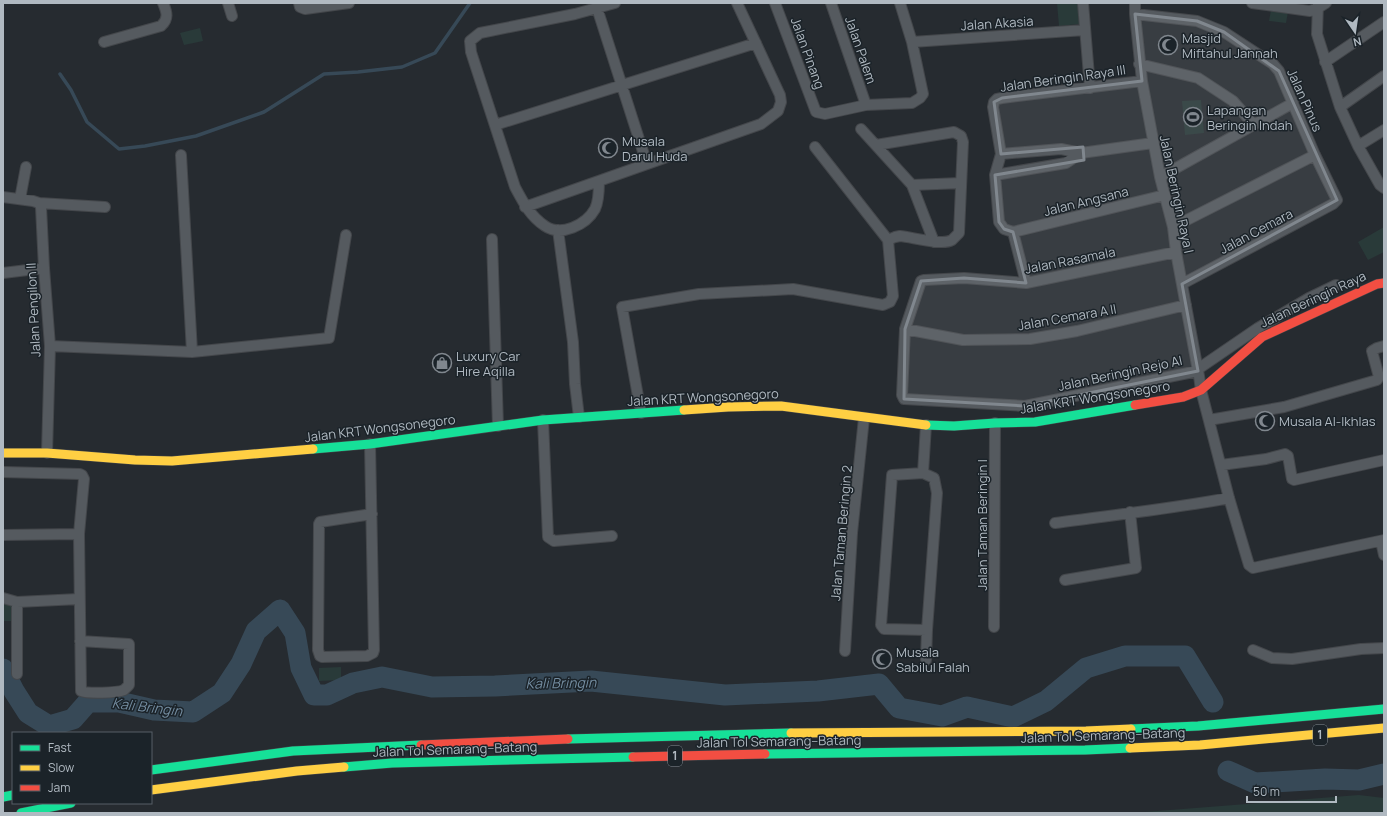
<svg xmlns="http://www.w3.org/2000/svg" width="1387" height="816" font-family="Manrope,sans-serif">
<rect width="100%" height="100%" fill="#262b30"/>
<path fill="#293a39" d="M1057 3H1078L1079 24 1059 26Z
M1271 10 1288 12 1286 23 1269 21Z
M200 28 203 41 184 45 180 33Z
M1201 100 1204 133 1185 135 1182 101Z
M1384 227V252L1368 260 1358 242Z
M3 604H12V621H3Z
M341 667V680L319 681V668Z
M1359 795 1384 798V813H1132Z"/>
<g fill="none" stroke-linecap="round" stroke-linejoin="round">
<path stroke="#374957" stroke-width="3.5" d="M60 74 71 90 87 122 119 149 145 146 196 136 264 112 324 74 358 72 402 67 435 53 470 3"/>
<path stroke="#374957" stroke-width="21" d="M3 669 14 691 28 713 49 726 73 719 88 702H119L154 710 193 712 222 693 241 664 256 631 280 610 295 633 301 668 314 695H327L353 683 382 677 432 687 495 686 591 681 725 695 818 691 879 684 899 708 942 716 967 707 1013 717 1046 701 1086 668 1125 656H1185L1213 702
M1228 771 1255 783 1325 779 1359 780 1384 774"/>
<defs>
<path id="street" d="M228 3 232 16
M299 3 300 7 305 9 349 3
M775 3 816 112 825 114 866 105 912 103 920 98 923 94 912 42 900 3
M831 3 866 105
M1083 3 1090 88
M1135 3V14L1142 81 1160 177 1173 227 1176 252 1199 376 1201 390 1229 498 1249 565 1253 568 1384 540
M1252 3 1310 11 1318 8 1326 3
M1318 3 1317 34 1340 107 1358 146 1380 185 1384 188
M1135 14 1197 21 1224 32 1273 64 1279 71 1315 155 1337 200 1333 204 1182 284
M104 42 161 26C169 19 167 12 163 3
M912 42 1085 30
M1325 62 1384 22
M1139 64 1198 78 1233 101 1254 125
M1340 107 1384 76
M495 125 756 43
M861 129 912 185 934 242
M1358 146 1384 130
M815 147 888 240
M1001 154 1061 149 1081 153 1153 143
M181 155 192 352
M647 164 761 124 778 111 781 102 780 95 737 3
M995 175 1066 163 1081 153
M1160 177 1293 103
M599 181C599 190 599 201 595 209 586 225 561 237 545 226 530 216 523 202 515 187L471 52 470 41 480 33 575 14 615 3
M912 185 961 183
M3 197 33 201 39 203 41 207 44 268 50 346 47 453
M20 199 26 167
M39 203 105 207
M525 207 647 164 597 8
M1173 227 1315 155
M558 230 573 342 575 384 579 417
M1013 232 1004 229 999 222 995 175 1001 154 993 107 994 102 997 99 1002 98 1142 81
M1013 232 1165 195
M1013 232 1026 283
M492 239 498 426
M1176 252 1026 283 964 278 924 280 921 281 905 329 902 395 904 399 1025 406 1198 371
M3 273 44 268
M905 329 963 340 1030 339 1077 331 1186 305
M50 346 192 352 329 338 346 235
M1198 369 1258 328 1309 298 1336 285
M641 413 622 307 699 294 793 289 883 305 890 302 893 296 888 240 895 237 900 236C912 237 942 246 952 240 954 238 957 235 959 233L963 142 961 136 954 132 876 145
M543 420 548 537 554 541 612 536
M1209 420 1284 407 1377 380 1379 377 1372 351 1377 348 1384 346
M370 444 374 650 373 653 367 656 322 657 320 656 318 650 319 524 320 522 372 514
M1221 465 1266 459 1285 454 1288 456 1292 479 1294 480 1384 460
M3 472 80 474 82 475 84 479 79 534 81 691C88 694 116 693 124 690 125 689 128 686 129 685V644L80 641
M923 473 892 475 881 625 884 629 927 630 937 493 934 478 923 473 926 425
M1055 523C1113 515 1171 509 1229 498
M3 535 79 534
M1381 541 1384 555
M1065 580 1136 568 1130 512
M3 598 17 602 79 599
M17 602V674
M994 627 995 423
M1253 650 1272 658 1292 659 1361 649 1384 648
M845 651 852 533 864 418
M926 660 927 630"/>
<path id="fast" d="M926 425 954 426 995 423 1035 422 1135 405
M313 449 370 444 543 420 684 410
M1131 729 1198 726 1384 709
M568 739 791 733
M765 754 1085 750 1130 748
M344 767 392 763 633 757
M151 770 293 751 421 745
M3 797 13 795
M21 813 71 803"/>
<path id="slow" d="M684 410 728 407 781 406 926 425
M3 453H47L135 460 172 461 313 449
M791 733 1086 731 1131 729
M1130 748 1200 745 1384 728
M151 790 297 771 344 767"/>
<path id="jam" d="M1135 405 1183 397 1201 390 1262 337 1377 284 1384 283
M421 745 568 739
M633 757 765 754"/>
</defs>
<use href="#street" stroke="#44474b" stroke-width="12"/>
<use href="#fast" stroke="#44474b" stroke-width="10"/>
<use href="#slow" stroke="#44474b" stroke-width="10"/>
<use href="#jam" stroke="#44474b" stroke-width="10"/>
<use href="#street" stroke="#555a5f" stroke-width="10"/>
<use href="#fast" stroke="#16e098" stroke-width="9"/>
<use href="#slow" stroke="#ffcf43" stroke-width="9"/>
<use href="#jam" stroke="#f24e42" stroke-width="9"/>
</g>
<path fill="#80878e" fill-opacity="0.2" stroke="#80878e" stroke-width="3" stroke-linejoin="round" d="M1135 14 1197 21 1224 32 1279 71 1337 200 1182 284 1198 371 1025 406 904 399 905 329 921 281 964 278 1026 283 1013 232 1004 229 999 222 995 175 1084 160 1083 147 1001 154 994 102 1002 98 1142 81Z"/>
<defs>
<symbol id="mosque-ring" viewBox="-11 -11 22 22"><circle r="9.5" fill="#1b2329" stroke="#80878e" stroke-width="1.5"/><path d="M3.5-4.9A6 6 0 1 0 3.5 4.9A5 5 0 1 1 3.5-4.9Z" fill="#80878e"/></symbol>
<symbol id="stadium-ring" viewBox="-11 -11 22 22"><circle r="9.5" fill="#1b2329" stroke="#80878e" stroke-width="1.5"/><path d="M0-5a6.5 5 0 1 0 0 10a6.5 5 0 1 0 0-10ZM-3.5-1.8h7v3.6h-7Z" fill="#80878e"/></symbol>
<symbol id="shop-ring" viewBox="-11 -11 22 22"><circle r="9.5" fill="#1b2329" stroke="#80878e" stroke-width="1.5"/><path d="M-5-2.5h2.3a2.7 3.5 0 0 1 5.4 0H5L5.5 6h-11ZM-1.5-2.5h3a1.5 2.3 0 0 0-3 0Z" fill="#80878e"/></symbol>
</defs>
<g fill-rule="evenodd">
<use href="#mosque-ring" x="1157" y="34" width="22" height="22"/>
<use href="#stadium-ring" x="1182" y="106" width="22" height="22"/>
<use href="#mosque-ring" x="597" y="137" width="22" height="22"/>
<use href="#shop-ring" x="431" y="352" width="22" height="22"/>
<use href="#mosque-ring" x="1254" y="410" width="22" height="22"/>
<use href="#mosque-ring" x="871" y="648" width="22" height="22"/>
</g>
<g text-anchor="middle" stroke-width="3" stroke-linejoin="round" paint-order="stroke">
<g fill="#1b2329" stroke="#838c93" stroke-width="1">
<rect x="1313" y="725" width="14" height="20" rx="3"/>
<rect x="668" y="746" width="14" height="20" rx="3"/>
</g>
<g font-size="12" font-weight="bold" fill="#b0b9c1">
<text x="1320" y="739">1</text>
<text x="675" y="760">1</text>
</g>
<g font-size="13" fill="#b0b9c1" stroke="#1b2329">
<text transform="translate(997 23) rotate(-4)" y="5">Jalan Akasia</text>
<text transform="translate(861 50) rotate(71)" y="5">Jalan Palem</text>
<text transform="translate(808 53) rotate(70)" y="5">Jalan Pinang</text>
<text transform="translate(1063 78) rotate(-8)" y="5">Jalan Beringin Raya III</text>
<text transform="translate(1305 100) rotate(66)" y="5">Jalan Pinus</text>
<text transform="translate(1177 194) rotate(78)" y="5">Jalan Beringin Raya I</text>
<text transform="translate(1086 201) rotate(-14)" y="5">Jalan Angsana</text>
<text transform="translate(1256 231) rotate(-28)" y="5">Jalan Cemara</text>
<text transform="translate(1070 260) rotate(-11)" y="5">Jalan Rasamala</text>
<text transform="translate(1313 299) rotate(-25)" y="5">Jalan Beringin Raya</text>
<text transform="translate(33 310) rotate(-93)" y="5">Jalan Pengilon II</text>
<text transform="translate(1067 317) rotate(-10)" y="5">Jalan Cemara A II</text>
<text transform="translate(1120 373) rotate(-12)" y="5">Jalan Beringin Rejo AI</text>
<text transform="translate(703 397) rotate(-3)" y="5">Jalan KRT Wongsonegoro</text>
<text transform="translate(1095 397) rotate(-9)" y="5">Jalan KRT Wongsonegoro</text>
<text transform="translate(380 428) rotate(-7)" y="5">Jalan KRT Wongsonegoro</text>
<text transform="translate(982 525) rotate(-90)" y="5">Jalan Taman Beringin I</text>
<text transform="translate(841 533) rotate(-85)" y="5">Jalan Taman Beringin 2</text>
<text transform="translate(1103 735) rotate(-2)" y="5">Jalan Tol Semarang–Batang</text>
<text transform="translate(779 741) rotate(-1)" y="5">Jalan Tol Semarang–Batang</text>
<text transform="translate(455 749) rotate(-2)" y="5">Jalan Tol Semarang–Batang</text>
</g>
<g font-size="13" fill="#b0b9c1" stroke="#1b2329" text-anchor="start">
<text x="1182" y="43">Masjid<tspan x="1182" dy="15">Miftahul Jannah</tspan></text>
<text x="1207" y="115">Lapangan<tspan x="1207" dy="15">Beringin Indah</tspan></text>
<text x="622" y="146">Musala<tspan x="622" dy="15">Darul Huda</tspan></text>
<text x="456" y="361">Luxury Car<tspan x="456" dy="15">Hire Aqilla</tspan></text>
<text x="1279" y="426">Musala Al-Ikhlas</text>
<text x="896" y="657">Musala<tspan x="896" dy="15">Sabilul Falah</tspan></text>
</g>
<g font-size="14" font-style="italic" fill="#748da1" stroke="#1b2329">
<text transform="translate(561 683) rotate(-1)" y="5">Kali Bringin</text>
<text transform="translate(147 707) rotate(7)" y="5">Kali Bringin</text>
</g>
</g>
<rect width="1387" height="816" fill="none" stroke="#b0b9c1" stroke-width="8"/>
<rect x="12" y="732" width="140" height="72" fill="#1b2329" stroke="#575f66"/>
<rect x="20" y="745" width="20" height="6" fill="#16e098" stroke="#575f66"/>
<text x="48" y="752" font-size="12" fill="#b0b9c1">Fast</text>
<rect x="20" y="765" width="20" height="6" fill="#ffcf43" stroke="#575f66"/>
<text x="48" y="772" font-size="12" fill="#b0b9c1">Slow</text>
<rect x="20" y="785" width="20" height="6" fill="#f24e42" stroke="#575f66"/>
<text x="48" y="792" font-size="12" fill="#b0b9c1">Jam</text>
<g transform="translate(1355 32) rotate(167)" stroke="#1b2329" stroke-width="3" paint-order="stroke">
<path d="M0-3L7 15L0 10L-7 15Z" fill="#b0b9c1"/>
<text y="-6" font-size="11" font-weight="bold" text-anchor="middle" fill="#b0b9c1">N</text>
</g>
<path d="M1247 796v6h89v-6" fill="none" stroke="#b0b9c1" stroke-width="2"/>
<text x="1253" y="796" font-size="12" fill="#b0b9c1" stroke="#1b2329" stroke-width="3" paint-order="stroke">50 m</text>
</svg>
